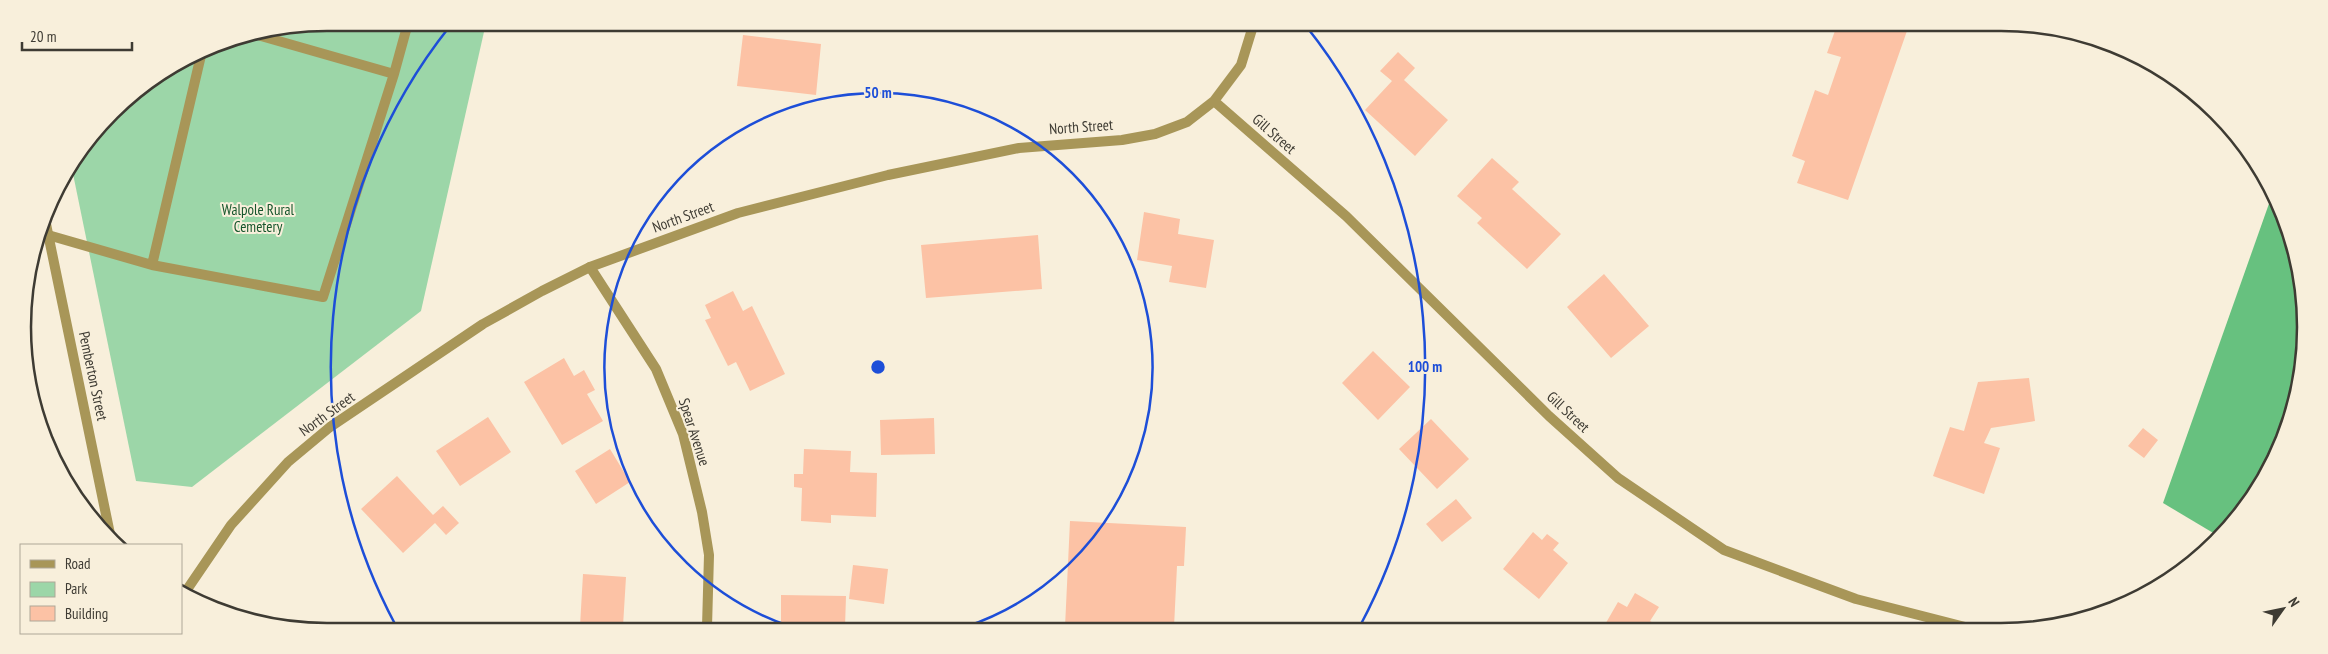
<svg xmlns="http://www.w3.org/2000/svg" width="2328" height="654" font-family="'PT Sans Narrow',sans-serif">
<rect width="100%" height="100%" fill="#f8efdb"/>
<path fill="#9cd6a8" d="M327 23H486L421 311 192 487 136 481 72 169 126 98 211 46Z"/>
<path fill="#67c17f" d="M2271 198 2300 267V386L2274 462 2220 537 2163 503Z"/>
<path fill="#fcc2a5" d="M1836 28H1908L1848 200 1797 183 1805 161 1792 156 1815 90 1828 95 1841 57 1827 53Z
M743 35 821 44 816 95 737 86Z
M1398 52 1415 68 1404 80 1448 120 1415 156 1365 110 1392 81 1380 71Z
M1492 158 1519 182 1512 189 1561 234 1527 269 1477 223 1482 218 1457 196Z
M1144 212 1180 219 1178 234 1214 240 1206 288 1169 282 1172 266 1137 260Z
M1038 235 1042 289 926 298 921 245Z
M1604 274 1649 326 1611 358 1567 307Z
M733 291 743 311 752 306 785 374 750 391 736 362 728 366 705 320 711 318 705 305Z
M1373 351 1410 387 1378 420 1342 383Z
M564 358 574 376 584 370 595 390 587 394 603 421 562 445 524 382Z
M2029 378 2035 421 1991 428 1984 443 2000 448 1984 494 1933 476 1950 427 1964 431 1978 382Z
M488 417 511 452 460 486 436 451Z
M934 418 935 454 881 455 880 420Z
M1431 419 1469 459 1437 489 1399 449Z
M2143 428 2158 440 2144 458 2128 446Z
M610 449 630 482 596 504 575 471Z
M804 449 851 451 850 472 877 473 876 517 831 515V523L801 521 802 488 794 487V474H803Z
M397 476 433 515 443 506 459 523 446 535 435 523 403 553 361 509Z
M1456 499 1472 518 1442 542 1426 524Z
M1070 521 1186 527 1184 566H1177L1174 627H1065Z
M1533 532 1542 540 1547 534 1559 543 1553 550 1568 563 1539 599 1503 569Z
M853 565 888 569 884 604 849 599Z
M583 574 626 577 623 626H580Z
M1635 593 1659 607 1650 621 1658 626 1657 628H1603L1618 602 1627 607Z
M781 595 846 596 845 627H781Z"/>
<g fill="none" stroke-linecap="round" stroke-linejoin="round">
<path stroke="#a89658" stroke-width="10" d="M261 36 394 74
M48 235 152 265 323 297 394 74 408 23
M152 265 202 51"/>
<path stroke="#a89658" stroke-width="10" d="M590 267 656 369 683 434 702 512 709 555 707 627"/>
<path stroke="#a89658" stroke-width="10" d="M1214 101 1346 216 1549 416 1618 478 1724 550 1856 599 1973 629
M46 224 110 534
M184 594 231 525 288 462 330 427 483 324 542 291 590 267 738 213 888 175 1019 148 1122 140 1155 134 1187 122 1214 101 1241 65 1253 26"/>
</g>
<g fill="none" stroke="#1d4ed8" stroke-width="2.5">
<path d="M789 626A274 274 0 1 1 965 627"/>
<path d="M395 624A547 547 0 0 1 450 26M1306 26A547 547 0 0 1 1361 624"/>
</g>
<g text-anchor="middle" stroke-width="4" stroke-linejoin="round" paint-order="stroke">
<g font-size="15" fill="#3e3b33" stroke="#f8efdb">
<text transform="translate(1081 127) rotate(-4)" y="5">North Street</text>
<text transform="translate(1274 134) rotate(41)" y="5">Gill Street</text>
<text transform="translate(683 217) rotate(-20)" y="5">North Street</text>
<text transform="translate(93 376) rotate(78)" y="5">Pemberton Street</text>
<text transform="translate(1568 412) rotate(43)" y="5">Gill Street</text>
<text transform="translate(327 414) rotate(-36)" y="5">North Street</text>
<text transform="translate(694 432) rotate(72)" y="5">Spear Avenue</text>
</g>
<g font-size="15" fill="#16562c" stroke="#f8efdb">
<text x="258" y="215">Walpole Rural<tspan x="258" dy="17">Cemetery</tspan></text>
</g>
</g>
<path d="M0 0H2328V654H0ZM327 31H2001A296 296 0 0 1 2297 327V327A296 296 0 0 1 2001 623H327A296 296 0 0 1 31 327V327A296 296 0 0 1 327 31Z" fill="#f8efdb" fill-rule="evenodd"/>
<path fill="none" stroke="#3e3b33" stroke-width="2.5" d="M327 31H2001A296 296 0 0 1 2297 327V327A296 296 0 0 1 2001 623H327A296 296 0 0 1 31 327V327A296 296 0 0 1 327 31Z"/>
<circle cx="878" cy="367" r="8" fill="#1d4ed8" stroke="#f8efdb" stroke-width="2.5"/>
<g font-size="15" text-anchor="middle" font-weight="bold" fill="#1d4ed8" stroke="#f8efdb" stroke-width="4" stroke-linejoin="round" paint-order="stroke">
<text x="878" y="98">50 m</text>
<text x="1425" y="372">100 m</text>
</g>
<rect x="20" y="544" width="162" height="90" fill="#f8efdb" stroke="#aea798"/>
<rect x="30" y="560" width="25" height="8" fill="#a89658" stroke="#aea798"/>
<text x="65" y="569" font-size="15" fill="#3e3b33">Road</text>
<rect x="30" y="582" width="25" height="15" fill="#9cd6a8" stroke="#aea798"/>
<text x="65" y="594" font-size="15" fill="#3e3b33">Park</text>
<rect x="30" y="606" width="25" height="15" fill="#fcc2a5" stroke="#aea798"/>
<text x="65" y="619" font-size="15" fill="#3e3b33">Building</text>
<g transform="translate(2283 609) rotate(57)" stroke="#f8efdb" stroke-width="4" paint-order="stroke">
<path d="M0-4L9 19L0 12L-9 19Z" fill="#3e3b33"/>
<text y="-8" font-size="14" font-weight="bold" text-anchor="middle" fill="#3e3b33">N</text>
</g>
<path d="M22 42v8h110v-8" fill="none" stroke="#3e3b33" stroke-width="2.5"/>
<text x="30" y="42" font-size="15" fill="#3e3b33" stroke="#f8efdb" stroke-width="4" paint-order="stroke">20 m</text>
</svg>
